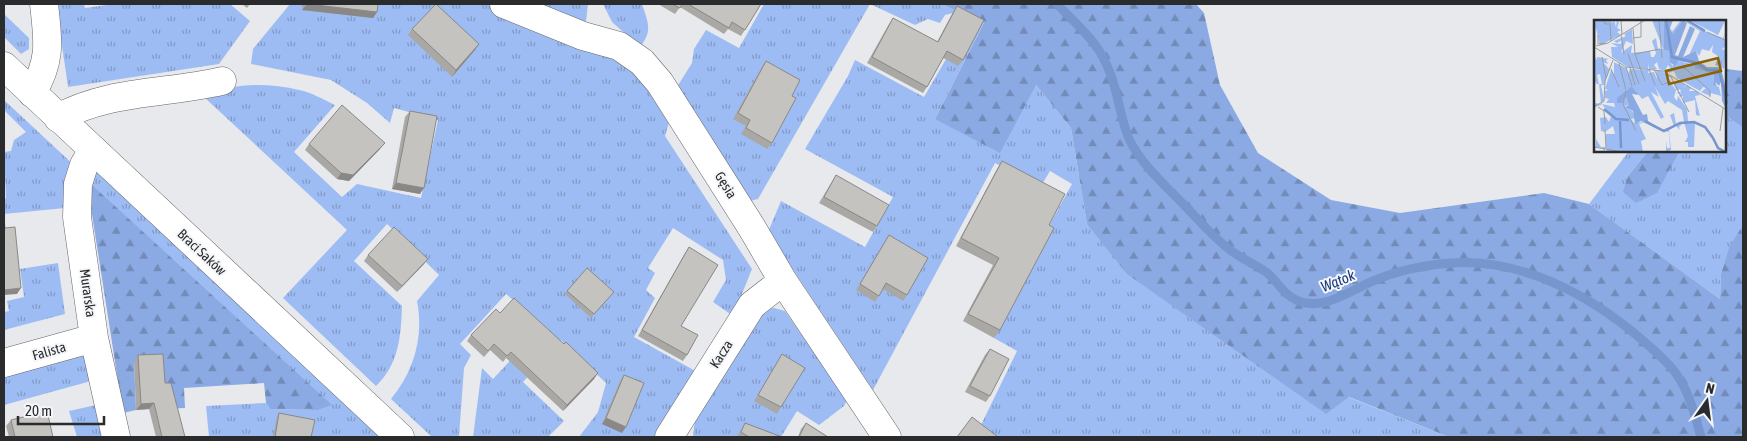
<svg xmlns="http://www.w3.org/2000/svg" width="1747" height="441" font-family="'Asap Condensed',sans-serif">
<defs>
<pattern id="grass-tufts" width="24" height="20" patternUnits="userSpaceOnUse" patternTransform="scale(1.25)"><rect width="24" height="20" fill="#9ebcf4"/><path d="M3 7l-1-3M5 7V3M7 7l1-3M15 17l-1-3M17 17v-4M19 17l1-3" fill="none" stroke="#8199c6"/></pattern>
<pattern id="forest-firs" width="22" height="20" patternUnits="userSpaceOnUse" patternTransform="scale(1.25)"><rect width="22" height="20" fill="#8baae4"/><path d="M5 1l3.5 6h-7zM16 11l3.5 6h-7z" fill="#728bb9"/></pattern>
</defs>
<rect width="100%" height="100%" fill="#e7e9ec"/>
<path fill="url(#grass-tufts)" d="M56 4H84L85 8 114 4H230L250 21 219 64 68 87Z
M290 4H486L617 53 640 72 670 119 665 136 752 269 733 316 713 302 726 280 723 260 673 228 648 268 655 273 646 290 655 298 634 337 699 373 658 437H579L598 412 606 383 561 340 523 382 564 421 548 437H473L482 368 493 379 543 325 506 294 460 344 471 355 464 368 459 437H432L391 399C414 371 424 337 417 301L439 275 387 224 354 261 402 306C401 336 399 364 376 386L283 298 347 230 204 97C232 82 268 83 299 90 311 92 324 100 335 105L294 152 342 197 357 184 421 198 438 120 394 108 390 123 367 103 331 80 251 64 253 49Z
M526 4H588L586 21 575 26Z
M603 4H642C648 22 653 31 640 47L612 22Z
M764 4H941L984 23 935 119 1036 85 1071 128 1087 224 1348 397 1449 437H996L981 425 1017 351 994 338 1048 236 1045 233 1072 184 1050 171 1041 186 995 163 873 390 768 232 781 201 865 247 893 197 805 149 848 76 855 60 924 97 946 59 958 65 979 26 953 13 945 15 940 23 928 19 915 25 870 4 758 199 750 201 677 87 692 63 694 49 706 30 739 48Z
M4 14 29 38V49L21 54 4 37Z
M4 100 76 167 65 208 4 214V199L6 198 4 152 11 151 14 140 26 132 4 110Z
M1726 116 1743 128V225L1729 248 1721 274 1720 299 1589 204 1629 151H1648L1628 176 1657 192 1680 151H1726Z
M97 170 382 437H209L206 406 266 403 270 409 317 410 92 186 89 178Z
M58 263 65 314 4 330V312L9 311 7 301 24 297 20 269Z
M774 308 785 311 847 400 844 406 819 425 797 411 781 437H693L696 409 758 309Z
M86 356 91 381 4 405V369L54 359Z
M96 405 103 437H77L69 411Z"/>
<path fill="url(#forest-firs)" d="M941 4H1196L1204 13 1220 85 1258 153 1331 200 1400 213 1544 193 1589 204 1720 299 1721 274 1729 247 1743 225V437H1449L1349 397 1326 414 1127 274 1087 224 1071 128 1036 85 1000 153 935 119 984 23Z
M1726 69 1743 71V128L1726 116Z
M1648 151H1680L1657 193 1636 203 1623 192 1628 176Z
M92 185 332 405 317 410 270 409 266 403 264 383 184 388 185 408 161 409 134 361 136 410 123 413 89 195Z"/>
<g fill="none" stroke-linecap="round" stroke-linejoin="round">
<path stroke="#7796ce" stroke-width="9" d="M1057 4C1079 27 1099 42 1110 73 1119 95 1120 120 1130 141 1143 166 1165 185 1184 205 1199 220 1212 236 1229 249 1240 258 1254 264 1266 272 1276 279 1281 291 1291 297 1319 315 1347 292 1373 281 1396 271 1426 265 1451 263 1521 258 1588 294 1640 338 1652 349 1668 361 1677 375 1690 394 1695 416 1701 437"/>
<defs>
<path id="minor" d="M504 4 583 36 619 46 642 62 660 83 752 228 783 281 887 437
M32 93C52 60 48 40 44 4
M58 118C108 90 167 94 222 81
M93 150 84 165 78 184 77 217 94 338 116 437
M4 363 94 338
M669 437 752 305 783 281"/>
<path id="tertiary" d="M4 66 400 437"/>
</defs>
<use href="#minor" stroke="#656669" stroke-width="29"/>
<use href="#tertiary" stroke="#656669" stroke-width="29"/>
<use href="#minor" stroke="#fff" stroke-width="28"/>
<use href="#tertiary" stroke="#fff" stroke-width="28"/>
</g>
<path fill="#a9a8a5" d="M242 4H250L247 8Z
M303 4H378L377 12 373 18 302 10Z
M658 4H761L741 36 728 29 724 34 680 7 675 14Z
M957 6 963 60 958 66 943 58 927 87 923 93 867 63 889 24 893 18 937 42 953 12Z
M412 29 479 44 475 50 452 77 408 35Z
M766 61 792 96 772 143 767 149 741 134 746 126 733 119 762 67Z
M410 111 420 194 392 189 405 117Z
M309 144 380 149 349 181 337 179 305 150Z
M1002 161 1049 225 1000 330 994 338 963 321 993 265 956 246 997 169Z
M836 175 877 226 873 232 819 203Z
M889 235 907 295 903 301 883 289 875 302 856 290Z
M689 247 681 326 687 355 683 361 638 336 685 253Z
M368 255 428 259 423 265 397 292 364 261Z
M567 291 614 292 591 318 565 294Z
M500 313 594 379 563 411 506 358 503 362 490 350 484 357 467 341 471 335Z
M990 349V396L986 402 965 392 985 355Z
M782 354 781 407 777 414 754 401Z
M138 355 165 383 185 437H156L149 409 136 410 134 361Z
M624 375 622 433 602 424 620 381Z
M279 413 311 437H273L277 416Z
M11 420 53 437H9L6 426Z
M745 423 782 437H737Z
M806 423 828 437H798L801 429Z"/>
<path fill="#898886" d="M92 4H102L91 5Z
M307 4 377 12 373 18 302 10Z
M479 44 475 50 452 77 456 70Z
M385 143 380 149 349 181 337 179 341 173Z
M396 183 424 188 420 194 392 189Z
M428 259 423 265 397 292 402 286Z
M21 288 17 294 4 295V290Z
M598 373 594 379 563 411 567 405Z
M154 403 149 409 136 410 141 404Z
M606 418 626 427 622 433 602 424Z"/>
<path fill="#c4c3c0" stroke="#898886" d="M307 4H378L377 12Z
M436 4 479 44 456 70 412 29Z
M672 4H682L680 8Z
M688 4H761L745 30 732 22 729 28Z
M957 6 984 20 963 60 947 51 927 87 872 57 893 18 938 42Z
M766 61 800 80 792 96 796 98 772 143 746 128 750 120 738 113Z
M342 105 385 143 353 175 341 173 309 144Z
M410 111 437 116 424 188 396 183Z
M1002 161 1065 194 1049 225 1054 228 1000 330 968 314 999 258 961 238Z
M836 175 889 205 877 226 824 197Z
M4 219 5 228 15 227 21 288 4 290Z
M394 227 428 259 402 286 368 255Z
M889 235 928 258 907 295 886 283 879 296 860 284Z
M689 247 718 265 681 326 698 335 687 355 642 330Z
M587 268 614 292 594 314 567 291Z
M514 298 564 344 566 342 598 373 567 405 511 352 507 356 494 344 488 351 471 335 496 309 500 313Z
M990 349 1009 359 990 396 970 386Z
M163 354 165 383H171L185 437H162L154 403 141 404 138 355Z
M782 354 805 368 781 407 758 395Z
M624 375 644 383 626 427 606 418Z
M47 411 53 437H15L11 420Z
M279 413 315 420 311 437H275Z
M972 417 998 437H957Z
M745 423 782 437H749L741 432Z
M806 423 828 437H799Z"/>
<g text-anchor="middle" stroke-width="4" stroke-linejoin="round" paint-order="stroke">
<g font-size="14" fill="#2a2b2c" stroke="#f5f6f9">
<text transform="translate(726 185) rotate(58)" y="5">Gęsia</text>
<text transform="translate(202 252) rotate(43)" y="5">Braci Saków</text>
<text transform="translate(88 293) rotate(82)" y="5">Murarska</text>
<text transform="translate(49 351) rotate(-16)" y="5">Falista</text>
<text transform="translate(721 354) rotate(-58)" y="5">Kacza</text>
</g>
<g font-size="15" font-style="italic" fill="#17387b" stroke="#f5f6f9">
<text transform="translate(1338 281) rotate(-22)" y="5">Wątok</text>
</g>
</g>
<g transform="translate(1594 20)">
<rect width="132" height="132" fill="#e7e9ec"/>
<path d="M0 0H17L18 3 20 0 22 7 23 0 25 3 26 0 23 8 27 10 23 12 27 15 6 25ZM58 0H70V30L75 31 78 46 83 41 102 45 101 47 120 54 119 65 125 67 127 76 117 73 116 76 107 72 112 68 109 67 106 71 83 58 80 51 75 53 74 50 77 49 74 45 71 51 65 49 63 42 60 45 63 49H55V44L54 49 34 47 18 37 17 27H24L17 23 27 24 28 20 23 23 20 21 32 16 30 14 38 9 39 24 32 21 27 33 38 25 37 33 56 31 57 37H60L62 33 58 21 62 18 64 29H69ZM87 0H92L105 9 129 18 132 11 130 18 132 26 127 30 132 29 130 49 127 47 129 41 124 40 126 47 121 45 125 37 118 32 119 25 115 31 108 29 105 36 102 31 95 35 106 11 89 0 81 14 77 13ZM1 37 3 40V37L15 39 12 40 14 44 9 42 15 49 18 43 10 65H7L10 80 7 85 3 86 1 87 0 83 7 84 5 64H8L6 54 3 55 5 64H0L3 63 0 61ZM20 42 32 48 34 54 36 49 55 50 54 53 60 52 63 59 62 50 67 51 92 65 89 68 93 65 97 68 95 71H103L106 75 101 76 106 96 102 95 101 80 89 83V76L86 77 85 75 88 73 84 74 83 72H87L86 69 83 71 79 63 84 61 77 56 73 58 82 70 80 77 83 81 84 76 93 89 94 101 101 102 100 127H94V122H91L94 116 90 102 85 107 86 110 82 106 75 110 77 130 72 132V121L73 128H76L75 112 67 110 80 106 76 95 80 93 82 104 90 102 88 90 74 81 71 84 61 67 65 77 57 72 70 97 67 99 54 76 48 79 38 66 36 71 32 69 29 80 32 77 35 85 30 86 38 91 42 98 37 99 40 103 51 102 45 104 52 119 47 121 49 132H13L12 127 10 132 9 128 2 127V119L7 127H12V114H21L19 106 11 112 7 111 6 98 12 97 15 102 17 96 8 84 21 87 20 83H12L15 79 11 78V71L14 70 11 69 17 50 20 55Z" fill="#9ebcf4"/>
<path d="M70 0H79L76 8 79 14 89 0 93 3 81 35 84 36 96 6 101 9 89 37 102 31 105 41 113 47H125L126 42 122 45 123 41 129 40 127 48 132 69V89L128 81 127 62 125 66 121 62 123 67 119 65 120 54 101 48V44L84 41 81 46 76 42 75 31 70 30ZM38 66 45 75 38 74 49 95 53 94 54 101 69 112 47 101 41 104 39 91 31 87 35 85 32 77 28 83H23V78Z" fill="#8baae4"/>
<path d="M95 0H129L131 1 124 15Z" fill="#9ebcf4"/>
<path fill="none" stroke="#7796ce" stroke-width="2.5" d="M72 0 78 37 103 43 113 50H125L133 84M93 0 111 11M10 89 22 99 35 100M26 101 27 128M51 101 70 111 86 103 100 102 111 107 119 118M119 118 124 128 132 132"/>
<path fill="none" stroke="#9b9d9f" stroke-width="1" d="M10 0 11 4H16L17 21M27 0 28 15M65 0 68 38M1 4V26M39 8 41 34 51 61M113 12 133 21M4 15V24L13 23M27 15 30 34M39 18 47 17V1M2 26 14 23 51 0M0 27 32 47 69 51 133 90M34 34 45 64M41 34 66 29M8 37 12 58M25 43 32 70 29 84 42 111M32 47 38 66M86 47 92 49 116 71V77M36 48 41 65M17 49 25 67M55 49 61 65M60 49 68 65 77 61M76 55 95 92M0 87 10 81 11 61 19 40M4 87 10 91 11 104M11 110 12 128M126 111 129 88M0 127 29 132"/>
<path fill="#8b6303" fill-opacity="0.15" stroke="#8b6303" stroke-width="2.5" d="M124 38 127 51 75 64 72 51Z"/>
<rect width="132" height="132" fill="none" stroke="#2a2b2c" stroke-width="2.5"/>
</g>
<rect width="1747" height="441" fill="none" stroke="#2a2b2c" stroke-width="10"/>
<g transform="translate(1707 401) rotate(14)" stroke="#f5f6f9" stroke-width="4" paint-order="stroke">
<path d="M0-4L9 19L0 12L-9 19Z" fill="#2a2b2c"/>
<text y="-8" font-size="14" font-weight="bold" text-anchor="middle" fill="#2a2b2c">N</text>
</g>
<path d="M18 416v8h86v-8" fill="none" stroke="#2a2b2c" stroke-width="2.5"/>
<text x="25" y="416" font-size="15" fill="#2a2b2c" stroke="#f5f6f9" stroke-width="4" paint-order="stroke">20 m</text>
</svg>
